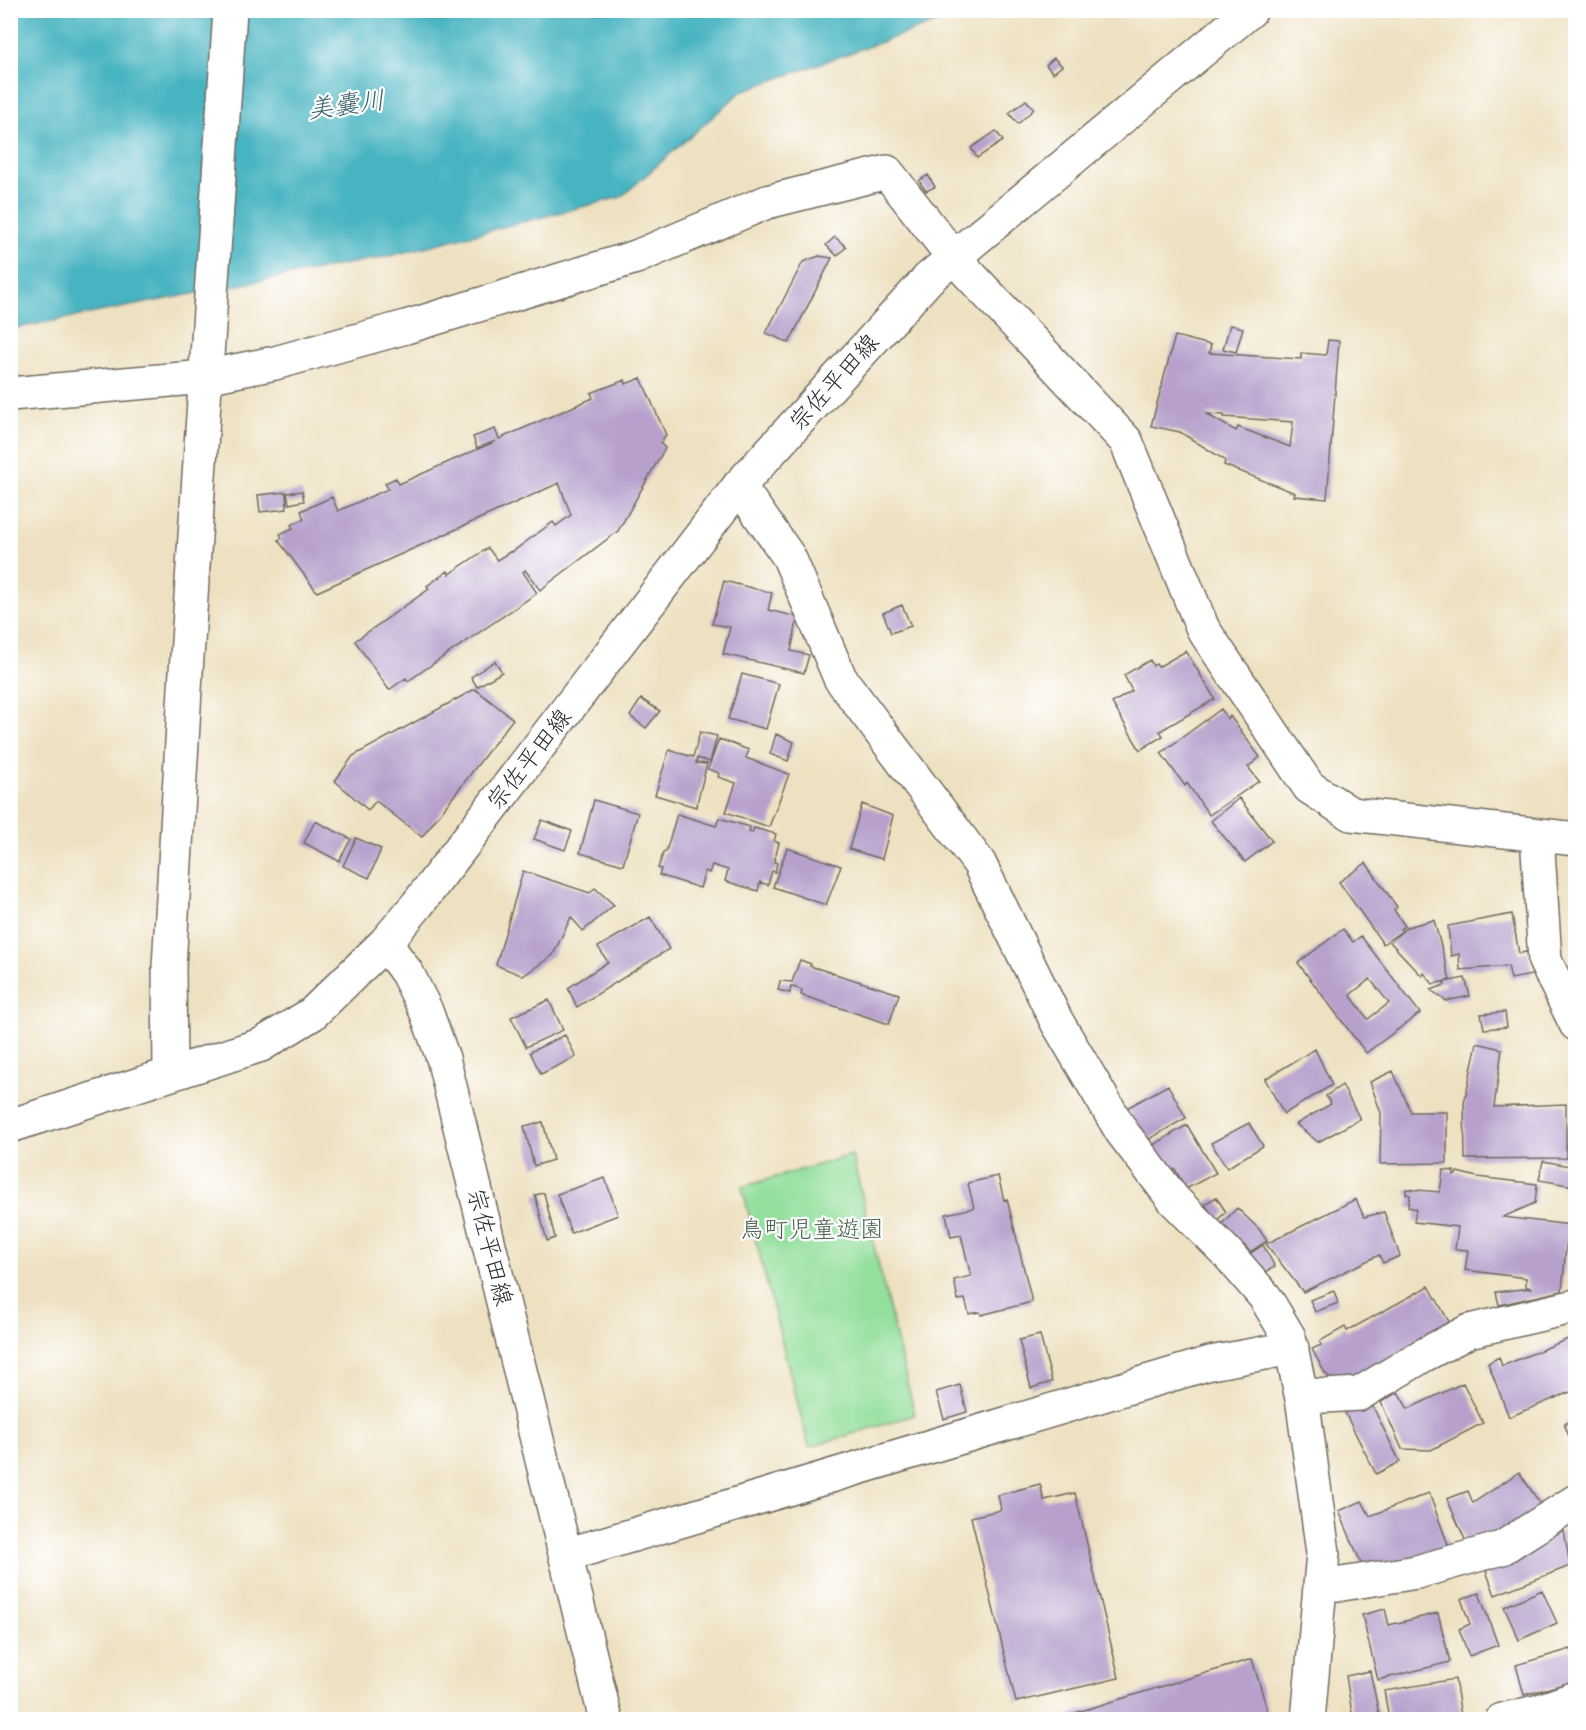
<svg xmlns="http://www.w3.org/2000/svg" width="1586" height="1730" font-family="Dekko,'Klee One',sans-serif">
<rect width="100%" height="100%" fill="#fff"/>
<filter id="ink" filterUnits="userSpaceOnUse"><feTurbulence type="fractalNoise" baseFrequency=".0167" numOctaves="2"/><feDisplacementMap in="SourceGraphic" scale="12" xChannelSelector="R" yChannelSelector="G"/><feConvolveMatrix kernelMatrix="1 2 1 2 8 2 1 2 1" color-interpolation-filters="sRGB"/></filter>
<filter id="wash" filterUnits="userSpaceOnUse"><feTurbulence type="fractalNoise" baseFrequency=".008" numOctaves="4" result="noise"/><feDisplacementMap in="SourceGraphic" scale="24" xChannelSelector="R" yChannelSelector="G"/><feGaussianBlur stdDeviation="1.35" result="paint"/><feColorMatrix in="noise" values="0 0 0 0 0 0 0 0 0 0 0 0 0 0 0 0 0 1.4 0 .05"/><feComposite in="paint" operator="in"/></filter>
<g filter="url(#wash)">
<rect width="100%" height="100%" fill="#eee1c1"/>
<path fill="#93df9b" stroke="#5f8563" stroke-width="1.5" d="M852 1155 915 1415 809 1447 742 1187Z"/>
<path fill="#46b4c1" stroke="#387076" stroke-width="1.5" d="M11 11H969L742 91 621 197 389 256 11 329Z"/>
<g id="blocks">
<path fill="#b7a1cc" fill-rule="evenodd" d="M1054 58 1062 66 1053 73 1046 65Z
M1026 100 1034 109 1018 124 1009 113Z
M996 131 1003 141 977 158 971 148Z
M928 175 935 187 926 191 919 181Z
M835 237 846 247 837 256 826 245Z
M819 256 832 258 789 343 766 333 803 262Z
M1230 325 1243 328 1236 352 1223 349Z
M1175 336 1211 345 1209 353 1301 359V353L1326 355 1328 340 1339 341 1327 499 1294 496 1295 493 1224 465 1225 460 1180 432 1151 426ZM1206 414 1224 415V417L1293 422 1290 447 1238 427 1236 431Z
M641 378 666 435 660 443 665 448 618 531 540 590 525 570 523 572 537 593 408 681 406 678 389 690 355 641 429 589 427 586 448 571 449 574 488 548 497 560 511 551 512 552 553 522 556 526 571 515 559 483 317 592 278 540 282 538 280 534 293 528 291 525 304 519 301 511 332 497 338 511 388 489 385 483 396 478 399 484 496 441 477 448 473 437 495 429 499 439 593 398 591 393 625 380 626 384Z
M302 491 304 501 289 504 287 493Z
M286 492 287 509 260 512 258 495Z
M724 581 772 593 768 610 798 617 791 651 809 655 804 673 723 654 730 627 712 624Z
M902 605 911 626 891 633 883 613Z
M1186 651 1215 699 1160 731 1163 736 1140 750 1112 703 1132 691 1124 675 1150 660 1153 666 1156 664 1158 667Z
M495 661 502 672 477 687 471 677Z
M742 674 779 684 766 729 728 719Z
M475 689 513 719 422 837 376 801 368 810 335 781 353 756Z
M641 699 660 711 646 728 630 716Z
M1221 709 1228 719 1230 716 1260 757 1248 767 1259 781 1209 815 1187 783 1185 786 1161 753Z
M700 732 717 736 710 762 697 758 696 763 707 764 696 807 655 795 669 750 693 757Z
M776 734 794 742 788 761 770 754Z
M719 739 749 750 746 758 789 774 769 827 726 812 736 783 718 777 719 773 708 769Z
M1239 798 1272 841 1245 862 1211 821Z
M594 800 638 813 623 865 580 853Z
M862 804 893 816 882 859 849 849Z
M677 814 716 826 719 818 750 827 749 832 752 833 754 828 776 834 774 841 779 843 774 862 777 863 775 872 772 871 768 885 760 882 758 891 725 881 728 870 712 865 709 873 705 871 700 888 659 875 661 869 658 868 664 851 666 852Z
M542 820 572 831 565 850 534 839Z
M315 821 351 839 339 861 304 843Z
M356 838 381 849 369 878 343 866Z
M787 848 841 866 826 905 773 887Z
M1366 863 1397 907 1394 910 1405 926 1400 929 1402 931 1383 944 1339 882Z
M523 871 590 893 595 888 614 905 583 931 571 917 553 955 523 976 496 965Z
M1512 914 1519 954 1528 951 1532 975 1511 979 1508 966 1460 970 1459 954 1451 956 1448 926Z
M650 917 669 949 577 1007 568 988 608 962 598 947Z
M1434 920 1450 980 1433 984 1424 973 1422 976 1390 942 1407 927Z
M1343 929 1353 942 1361 936 1420 1013 1366 1053 1298 963ZM1370 979 1389 1003 1368 1019 1350 995Z
M800 960 811 964 810 966 899 994 889 1024 801 995 802 990 791 986 790 993 778 990 780 981 792 982Z
M1465 978 1470 996 1446 1001 1431 990 1445 985 1444 982Z
M549 1000 563 1030 526 1047 511 1017Z
M1505 1012 1507 1027 1484 1029 1481 1014Z
M565 1035 576 1057 541 1074 530 1052Z
M1477 1043 1502 1049 1494 1107 1566 1104V1158L1465 1159 1464 1103Z
M1315 1049 1332 1085 1284 1114 1265 1079Z
M1393 1071 1411 1112H1447V1163L1380 1164 1381 1113 1370 1082Z
M1168 1085 1186 1118 1146 1141 1127 1108Z
M1342 1085 1360 1119 1318 1142 1296 1124 1331 1104 1326 1096Z
M543 1122 553 1160 534 1166 524 1126Z
M1249 1123 1263 1146 1227 1168 1211 1143Z
M1187 1125 1216 1173 1186 1189 1175 1169 1168 1174 1153 1145Z
M1543 1161 1575 1167 1574 1186 1539 1180Z
M1443 1170 1454 1171V1175H1456L1457 1172 1477 1177 1537 1184 1535 1203 1503 1217 1571 1225 1566 1247 1562 1291 1499 1305 1496 1292 1532 1288 1526 1287V1278L1465 1270 1468 1250 1455 1249 1458 1227 1414 1222 1416 1209 1408 1207 1410 1195 1406 1194V1189L1440 1192Z
M998 1176 1004 1200 1007 1199 1032 1302 981 1315 980 1312 969 1314 965 1299 958 1300 954 1280 971 1276 961 1235 951 1237 946 1214 974 1208 968 1183Z
M605 1178 618 1215 571 1233 557 1194Z
M544 1193 555 1238 547 1241 535 1195Z
M1216 1197 1226 1212 1216 1221 1205 1204Z
M1356 1199 1364 1217 1384 1212 1400 1256 1383 1263 1379 1255 1303 1292 1266 1244Z
M1237 1208 1259 1229 1267 1241 1250 1252 1244 1245 1238 1251 1216 1230Z
M1263 1245 1275 1267 1261 1274 1243 1247 1251 1253Z
M1429 1286 1453 1329 1344 1387 1339 1378 1333 1381 1325 1373 1312 1349 1321 1345 1320 1341 1345 1327 1347 1331Z
M1334 1291 1338 1303 1315 1312 1310 1300Z
M1040 1335 1052 1382 1031 1388 1019 1340Z
M1573 1337 1575 1344V1390L1509 1417 1488 1363 1499 1357 1502 1366Z
M1463 1383 1483 1423 1431 1450 1402 1449 1381 1402 1398 1392 1408 1409Z
M960 1385 967 1412 944 1419 936 1392Z
M1370 1401 1400 1462 1376 1474 1345 1413Z
M1575 1419V1458L1573 1452 1575 1451 1564 1424Z
M1519 1472 1543 1508 1470 1551 1447 1499 1468 1491 1473 1503Z
M1040 1484 1044 1500 1075 1493 1119 1678 1016 1702 971 1517 1001 1510 998 1495Z
M1429 1493 1450 1550 1363 1568 1339 1511 1362 1501 1370 1516Z
M1564 1530 1570 1566 1495 1595 1486 1571Z
M1542 1590 1557 1623 1519 1640 1504 1607Z
M1479 1593 1498 1645 1469 1656 1459 1629 1470 1624 1461 1599Z
M1385 1609 1389 1625 1438 1613 1450 1662 1378 1680 1362 1615Z
M1571 1649 1575 1662V1681L1524 1695 1516 1665Z
M1252 1659 1270 1719H1055Z
M1370 1671 1380 1719H1353L1346 1676Z
M1455 1679 1461 1716 1442 1719H1389L1384 1691Z"/>
</g>
</g>
<g filter="url(#ink)">
<use href="#blocks" fill-opacity="0" stroke="#6f6b60" stroke-width="1.5"/>
<g fill="none" stroke-linecap="round" stroke-linejoin="round">
<defs>
<path id="street" d="M10 394 205 377 275 363 406 327 636 257 767 202 887 172 954 258 1126 441 1203 629 1309 787 1351 814 1576 839
M739 486 789 557 840 678 979 863 1057 1022 1122 1132 1174 1200 1228 1254 1265 1297 1289 1337 1303 1404 1323 1553 1308 1720
M1537 835 1545 961 1576 1024
M1302 1394 1324 1396 1359 1394 1422 1356 1469 1331 1576 1306
M566 1555 1210 1363 1292 1348
M1320 1584H1342L1417 1572 1502 1548 1576 1501
M1502 1720 1536 1712 1576 1698"/>
<path id="secondary" d="M385 943 407 973 426 1011 443 1058 606 1720
M170 1073 169 967 186 672 230 10
M10 1126 261 1045 312 1014 385 943 417 905 739 486 929 278 1251 10"/>
</defs>
<use href="#street" stroke="#6f6b60" stroke-width="36"/>
<use href="#secondary" stroke="#6f6b60" stroke-width="36"/>
<use href="#street" stroke="#fff" stroke-width="33"/>
<use href="#secondary" stroke="#fff" stroke-width="33"/>
</g>
</g>
<g text-anchor="middle" stroke-width="4.5" stroke-linejoin="round" paint-order="stroke">
<g font-size="24" fill="#2b2b2b" stroke="#fff">
<text transform="translate(834 382) rotate(-48)" y="8">宗佐平田線</text>
<text transform="translate(529 759) rotate(-52)" y="8">宗佐平田線</text>
<text transform="translate(490 1247) rotate(76)" y="8">宗佐平田線</text>
</g>
<g font-size="24" fill="#4a614d" stroke="#fff">
<text x="812" y="1237">鳥町児童遊園</text>
</g>
<g font-size="26" font-style="italic" fill="#366267" stroke="#fff">
<text transform="translate(346 104) rotate(-7)" y="9">美嚢川</text>
</g>
</g>
<rect width="1586" height="1730" fill="none" stroke="#fff" stroke-width="36"/>
</svg>
